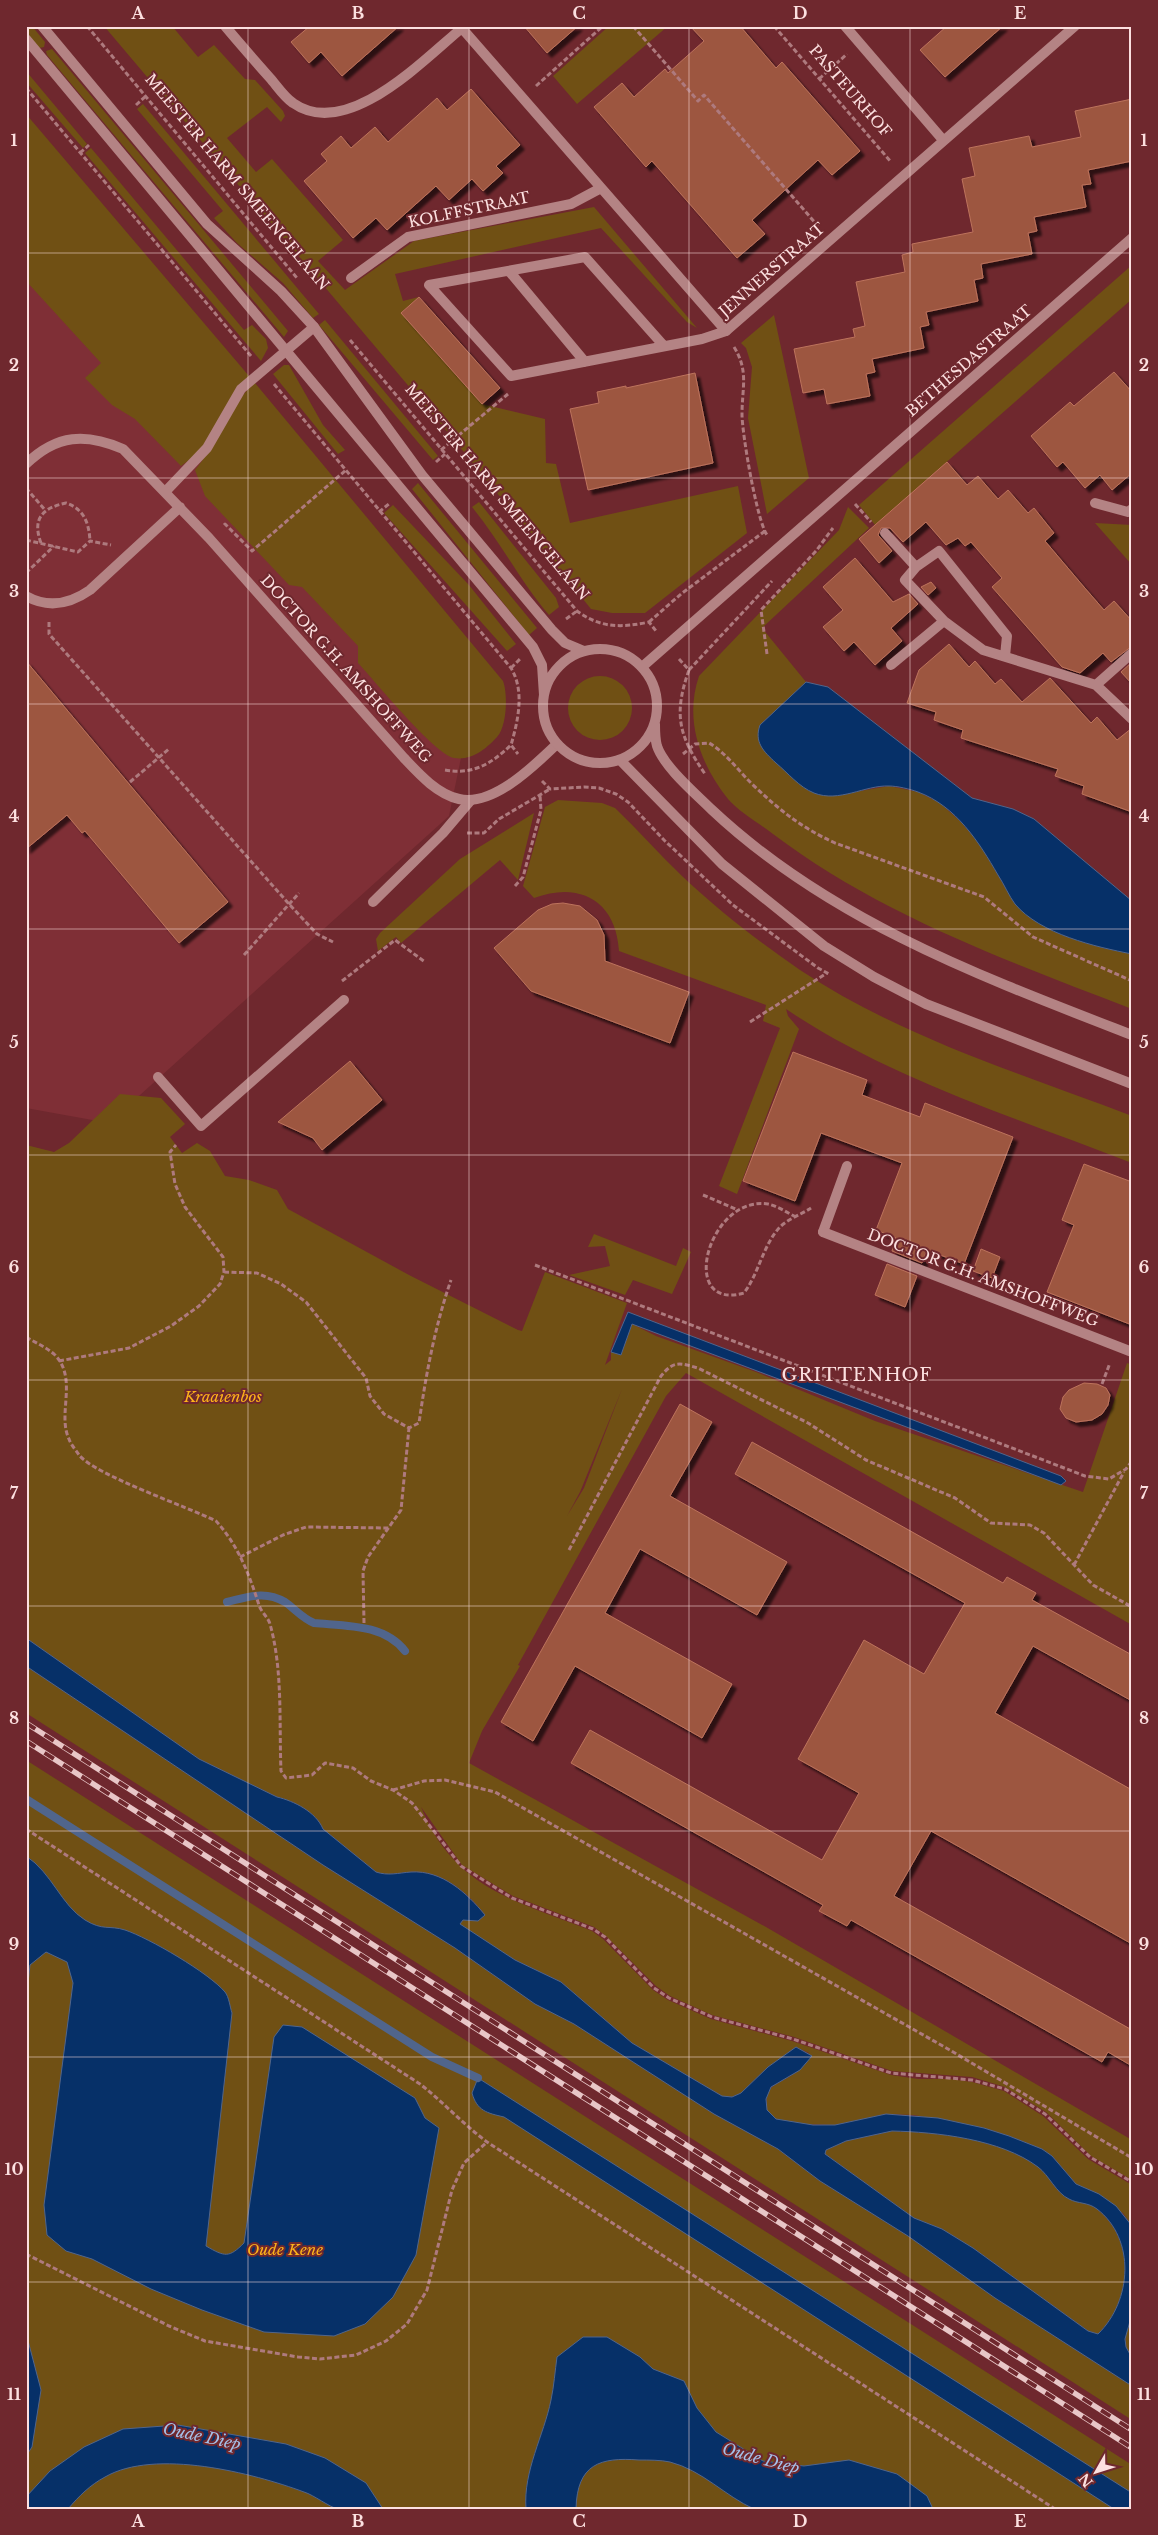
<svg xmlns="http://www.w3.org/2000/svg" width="1158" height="2535" font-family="'Libre Baskerville',serif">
<defs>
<filter id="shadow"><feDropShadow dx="4.5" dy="4.5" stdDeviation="1" flood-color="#0009"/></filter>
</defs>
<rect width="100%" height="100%" fill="#6f282e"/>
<path fill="#7f2f36" d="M26 236 464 743 449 816 109 1123 26 1108Z"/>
<path fill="#705014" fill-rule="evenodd" d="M26 26H32L45 42 44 47 39 48 26 32Z
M104 26H172L198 57 214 45 245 79 255 80 283 111 285 116 281 122 267 107 227 138 256 172 272 159 343 240 318 261 345 290 414 241 594 207 697 328 687 322 601 228 395 274 403 301 419 297 401 313 482 404 545 419 546 463 556 464 570 523 738 486 747 533 645 613H612L591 609 450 435Z
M609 26H668L577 104 553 76Z
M52 49 288 331 284 337 47 55 46 51Z
M26 71 87 144 83 148 26 82Z
M143 104 319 314 313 318 283 283 237 243 214 218 223 211 137 109Z
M26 114 249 376C229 407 212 446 181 466L135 419 112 405 85 378 101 363 26 281Z
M91 148 244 330 252 325 266 339 268 348 261 361 85 153Z
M1132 265V299L875 525 859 505Z
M774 315 809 478 767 514 748 418 752 367 746 348 741 343Z
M325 320 438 456 433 460 319 325Z
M284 365H289L323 425 345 450 338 454 273 374Z
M255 383 503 681C508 694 507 726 497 737 487 748 472 761 454 758 434 754 375 681 358 663V646L302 587 289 585 205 496 195 470C217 444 229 404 255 383Z
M418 483 537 628 529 635 412 489Z
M479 502 556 598 559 607 549 615C520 581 500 541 472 507Z
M393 505 469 585 516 644 507 651 384 513Z
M848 507 869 528 762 628 806 682 760 725 843 794 889 786 918 792 940 803 961 822 979 843 1015 904 1103 948 1132 954V1009C1008 961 880 915 773 834 759 823 739 812 728 799 700 764 684 720 699 676L839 530Z
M1095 523 1132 525V565Z
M568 708a32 32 0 1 1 64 0a32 32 0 1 1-64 0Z
M558 800 602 803 615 808C638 830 659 854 682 876 718 910 759 942 800 970 901 1037 1019 1073 1132 1116V1163C1019 1119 886 1077 786 1009L788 1016 799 1029 737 1194 719 1186 780 1028 763 1021 766 1005 619 951C616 900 579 881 534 898L523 886 545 807Z
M534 813 518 880 500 860 401 943 396 937 378 951 376 939 380 933 460 859Z
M120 1094 161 1098 185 1124 170 1137 182 1153 197 1143 210 1151 225 1176 249 1180 277 1190 288 1209 409 1275 518 1330 522 1331 545 1272 627 1303 605 1365 611 1360V1352L621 1355 632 1324 656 1336 756 1372 875 1421 1083 1492 1127 1363 1132 1365V1625L686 1373 666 1396 518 1665 520 1666 482 1731 469 1763 766 1927 1132 2140V2180L1091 2156 1046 2112 1005 2087 972 2077 892 2071 794 2037 712 2015 670 1996 656 1986 606 1936 594 1927 513 1896 462 1865 421 1807C454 1889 517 1901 592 1931L603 1939 653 1990 668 2000 711 2019 792 2041 891 2075 918 2079H950L972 2082 1004 2091 1043 2116 1088 2159 1132 2185V2226L1123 2213 1076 2184 1052 2156 1042 2149 1009 2136 984 2128 914 2115 886 2114 835 2125 798 2124 776 2119 767 2110C764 2085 775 2086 792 2075 799 2070 804 2060 809 2053L796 2047 768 2067 741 2093 729 2098 722 2096 632 2043 561 1982 515 1960 464 1929 460 1924 463 1920 485 1915C467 1892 442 1870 410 1872 398 1873 388 1876 376 1872L323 1829C316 1812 294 1801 277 1797L199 1759 26 1638V1145L54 1152 69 1143ZM622 1389 584 1488 567 1516 580 1492Z
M594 1234 676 1266 683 1248 691 1252 672 1294 633 1280 625 1295 569 1275 610 1266 605 1246 588 1247Z
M26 1666 323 1865 455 1948 535 2004 574 2024 714 2114 778 2149 820 2181 908 2236 995 2298 1132 2386V2420L26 1713Z
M26 1760 1132 2465V2509H26Z
M892 2131C936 2132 1001 2139 1037 2166 1048 2174 1053 2187 1063 2195 1073 2203 1087 2201 1097 2209 1136 2240 1132 2301 1098 2334L1088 2331 973 2248 942 2229 914 2218 825 2154 826 2150 846 2141Z
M1132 2314V2358C1121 2344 1126 2329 1132 2314Z"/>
<path fill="#063068" stroke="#50658c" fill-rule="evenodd" d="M806 682 828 687 972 798 1013 809 1034 819 1132 901V954C1096 947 1040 934 1015 904 1009 896 1004 884 998 875 979 842 956 806 918 792 910 789 897 786 889 786 865 785 839 803 814 793 799 787 788 773 776 763 763 751 754 742 760 725Z
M628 1312 1061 1476 1066 1481 1061 1485 632 1324 621 1355 611 1352Z
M26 1638 199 1759 277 1797C294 1801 316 1812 323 1829L376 1872C388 1876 398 1873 411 1872 442 1870 467 1893 485 1915L478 1921 463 1920 460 1924 515 1960 561 1982 632 2043 722 2096 732 2097 741 2093 768 2067 796 2047 812 2056 800 2070 771 2087 766 2099 767 2110 776 2119 813 2125H835L886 2114 938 2118 984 2128 1009 2136 1042 2149 1052 2156 1076 2184 1099 2194 1116 2206 1132 2226V2314L1125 2339 1126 2347 1132 2358V2386L995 2298 908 2236 820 2181 778 2149 714 2114 574 2024 535 2004 455 1948 323 1865 26 1666ZM892 2131C936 2132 1001 2139 1038 2167 1049 2175 1056 2193 1069 2199 1078 2204 1088 2202 1097 2209 1136 2239 1132 2301 1098 2334L1088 2331 973 2248 942 2229 914 2218 825 2154 826 2150 846 2141Z
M26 1856C52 1873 61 1905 85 1920 103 1931 109 1925 125 1930 149 1938 209 1973 225 1992 229 1997 230 2007 232 2013L206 2246C225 2257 229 2258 244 2243L274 2037 283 2025 302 2027 415 2098 425 2118 439 2128 416 2255 393 2297 365 2324 334 2336 264 2332 202 2310 151 2289 92 2259 66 2251 47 2235 44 2205 73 1983 67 1962 46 1952 30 1965 26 2001Z
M478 2078 1132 2493V2509H1114L504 2117C487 2113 477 2111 472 2093Z
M26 2333 41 2390 32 2447 26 2456Z
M583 2337H607L640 2357 653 2369 684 2381 697 2408 716 2432 763 2461 804 2466 849 2460 897 2474 927 2496 933 2509H754C725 2496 702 2470 670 2462 661 2460 649 2460 639 2460 600 2457 577 2464 576 2509H526C523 2471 544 2435 551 2400 554 2386 555 2371 557 2357Z
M178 2425 286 2444 325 2458 366 2483 383 2509C369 2509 352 2511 338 2509 329 2507 314 2495 304 2492 253 2473 155 2448 105 2477 90 2485 79 2496 68 2509H26V2497L50 2471 84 2447 123 2429Z"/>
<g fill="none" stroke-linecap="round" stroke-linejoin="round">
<path stroke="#50658c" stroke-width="8" d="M227 1602C248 1597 265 1590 285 1602 295 1609 302 1618 314 1623 346 1626 384 1624 405 1651
M26 1799 432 2057 478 2078"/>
</g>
<path fill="#9d5640" stroke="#bd735c" filter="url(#shadow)" d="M310 26H399L342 76 321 52 309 63 291 42Z
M524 26H578L547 53Z
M690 26H740L776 68 782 62 860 151 832 175 818 160 752 220 765 234 737 258 652 161 646 167 594 107 622 83 634 97 665 69 668 73 704 41Z
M947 26H1003L945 77 920 50Z
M471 89 520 145 496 166 503 173 483 191 472 179 449 200 436 186 387 230 376 218 353 238 304 181 327 161 321 154 341 136 351 148 375 127 388 142 437 98 447 110Z
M1132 99V161L1088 170 1091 184 1082 185 1086 207 1034 217 1037 231 1028 233 1032 254 981 264 983 278 974 280 978 301 926 312 929 325 920 327 924 348 872 359 875 372 866 374 870 396 827 404 824 389 803 393 794 349 855 337 853 329 865 326 856 282 905 272 902 255 913 252 912 244 973 232 962 179 975 176 969 148 1029 136 1032 147 1081 137 1075 111Z
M419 297 500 388 482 404 401 313Z
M1114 372 1132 392V473L1112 490 1100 475 1085 488 1063 462 1057 467 1031 436 1070 402 1074 406Z
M695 373 713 463 588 490 570 409 599 403 597 392 626 386V388Z
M947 462 967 485 978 476 998 499 1008 490 1028 513 1034 508 1054 533 1045 541 1084 587 1104 610 1114 601 1132 621V646L1111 662 1103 653 1080 673 1062 667 992 587 1002 578 971 542 965 546 958 538 946 545 926 522 903 542 890 528H881L878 535 892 551 879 563 859 539Z
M855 558 893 602 909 594 918 604 891 628 902 641 875 665 854 642 844 651 823 627 843 610 823 587Z
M931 582 936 588 928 595 921 587Z
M949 644 969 667 975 661 995 684 1001 679 1022 702 1050 678 1091 723 1097 717 1117 740 1132 728V812L1082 794 1084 786 1055 776 1058 769 961 738 963 730 934 720 936 712 907 703 919 670Z
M26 661 228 902 179 943 85 831 82 833 67 815 26 849Z
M1132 662V684L1121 672Z
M563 903 580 906 597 920 604 935 605 961 689 992 670 1043 531 991 494 948 538 910 552 904Z
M793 1052 867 1080 862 1095 920 1117 925 1103 1013 1137 964 1264 927 1250 922 1263 892 1251 896 1238 876 1230 902 1163 821 1133 795 1201 743 1181Z
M350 1061 382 1100 322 1150 313 1138 278 1122Z
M1084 1164 1132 1182V1325L1047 1292 1074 1225 1062 1220Z
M981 1249 1000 1257 992 1278 973 1271Z
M887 1264 917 1276 905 1307 875 1295Z
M1084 1383 1097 1384 1106 1388 1110 1395 1108 1405 1102 1414 1092 1420 1076 1422 1066 1418 1060 1409 1063 1397 1069 1390Z
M680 1404 712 1422 670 1496 787 1562 757 1615 640 1549 605 1613 732 1684 702 1738 575 1666 533 1741 501 1722Z
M752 1442 1003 1583 1007 1577 1036 1593 1032 1600 1132 1655V1701L1033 1646 995 1713 1132 1790V1944L931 1831 894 1896 1132 2030V2066L1108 2052 1102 2062 851 1920 847 1926 819 1911 823 1905 571 1763 590 1730 822 1860 859 1793 798 1759 864 1640 924 1674 965 1603 735 1474Z"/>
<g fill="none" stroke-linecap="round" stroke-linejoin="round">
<path stroke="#ae7a7e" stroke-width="3" stroke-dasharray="5 2.5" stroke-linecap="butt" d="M87 26 297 278
M633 26 698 101 704 95 818 226
M774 26 891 162
M819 79 847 54
M536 86 603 26
M26 88 251 356
M136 105 146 96
M80 153 89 145
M350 340 577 611C600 628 621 628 649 622L656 631
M734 347C749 371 742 388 742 414 742 434 757 521 767 535
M274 384 511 668C525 691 518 721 511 745L518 754
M441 450 508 394
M436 462 445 454
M26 488 45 510
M855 504 871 522
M379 512 390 503
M224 525 225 524 252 551 346 470
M26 540 78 552 90 541 111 545
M41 543C32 519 42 508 66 503 84 509 89 523 90 541
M26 573 54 546
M566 619 577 611
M49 622V634L289 904 317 934 333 942
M649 622 681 594 765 531
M767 654 761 610 816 551 833 528
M679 659 689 670C673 715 679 736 705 774
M511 668 520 659
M689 670 772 581
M683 754 695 744 709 743C725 752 738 770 751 783 778 809 800 827 835 843L984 897 1033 937 1132 981
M445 770C473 775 491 764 511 745
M542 781 550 789 584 787 599 788 616 794 628 802 664 840 733 905 818 968 829 974
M130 782 170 748
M467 833H484L499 819 550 789
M515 886 523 877 541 810 540 795
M244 955 299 893
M342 981 395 940 425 962
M750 1022 827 973
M703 1195 738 1210
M796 1217C788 1213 777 1206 768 1204 708 1195 677 1312 744 1293 759 1273 763 1245 780 1227 788 1219 802 1214 811 1208
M535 1265 1085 1476 1109 1479 1126 1469 1132 1461
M224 1272 257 1273 281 1284 306 1302 366 1378 370 1396 384 1414 409 1428 419 1423C426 1374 435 1326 451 1280
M26 1337C36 1343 46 1347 55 1355 78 1379 57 1414 69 1439 71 1445 76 1450 79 1455 95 1475 188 1507 216 1521 238 1545 249 1574 259 1605 261 1612 268 1617 270 1624 283 1670 279 1723 281 1771L286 1778 312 1775 325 1763 353 1768 371 1781 393 1790 412 1803 461 1866 512 1898 593 1929 605 1937 654 1988 669 1998 712 2017 793 2039 891 2073 972 2080 1005 2089 1045 2114 1090 2157 1132 2182
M59 1361 129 1348 171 1326 199 1306 220 1284 224 1272 223 1257 185 1207 175 1184 170 1152 176 1145
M1102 1384 1110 1363
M569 1550 661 1376C674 1360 680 1363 698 1368L808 1423 866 1460 955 1498 991 1523 1030 1525 1044 1533 1093 1585 1132 1607
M240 1557 283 1535 306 1527 390 1528
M1074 1565 1124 1472
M364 1623 363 1571 368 1557 401 1510 409 1428
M393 1790 424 1781 445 1780 495 1792 948 2049 1132 2158
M26 1829 420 2084C443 2102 463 2124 487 2142L1055 2509
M26 2254 169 2326 205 2341 298 2357 320 2359 356 2355 386 2341 407 2324 427 2290 452 2190 464 2163 487 2142"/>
<path stroke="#b48384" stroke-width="10" d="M509 271 585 362
M664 346 585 257 429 285 511 376 702 339 726 331
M166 491 207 448 241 389 314 327
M373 902 443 833 471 800
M158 1077 201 1126 344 1000
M823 1232 847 1166"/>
<path stroke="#b48384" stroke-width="10" d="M225 26C240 44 255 61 270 78 277 86 284 97 293 103 347 141 423 60 462 28
M460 26 726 331 1075 26
M845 26 943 140
M351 278 408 237 571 204 601 188
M26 464C57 434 86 433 123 449L209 538 404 758C419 774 437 794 459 799 493 807 535 765 557 744
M1095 503 1128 512 1132 509
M885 533 916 567 905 580 944 621 983 650 1096 685 1132 719
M916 567 939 551 1007 636 1005 656
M26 596C49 609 70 604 90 590L180 507
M891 665 944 621
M1096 685 1132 653
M823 1232 1132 1352"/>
<path stroke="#b48384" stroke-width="10" d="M42 26 207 224 281 291 314 327 422 475 552 630 565 643 584 651
M26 39 533 647 542 665 544 695
M543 706a57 57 0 1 1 114 0a57 57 0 1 1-114 0Z
M642 667 1132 238
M655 724C655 731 655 739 657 746 664 767 696 794 711 809 830 921 982 977 1132 1035
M620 760 722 864 824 946 874 977 926 1004 1132 1084"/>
<defs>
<path id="rail" d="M26 1723 1132 2430
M26 1741 1132 2448"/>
</defs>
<use href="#rail" stroke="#e8c6c7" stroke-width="5.5"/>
<use href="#rail" stroke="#6f282e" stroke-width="4" stroke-dasharray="11" stroke-linecap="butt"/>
</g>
<path fill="none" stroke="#fce0e0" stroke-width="1" stroke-opacity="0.55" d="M248 26V2509M469 26V2509M689 26V2509M910 26V2509M26 253H1132M26 478H1132M26 704H1132M26 929H1132M26 1155H1132M26 1380H1132M26 1606H1132M26 1831H1132M26 2057H1132M26 2282H1132"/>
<g text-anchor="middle" stroke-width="4" stroke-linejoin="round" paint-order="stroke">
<g font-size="15" fill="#fce0e0" stroke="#6f282e">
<text transform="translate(850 91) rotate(49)" y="5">PASTEURHOF</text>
<text transform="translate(237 182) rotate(50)" y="5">MEESTER HARM SMEENGELAAN</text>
<text transform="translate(469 210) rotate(-12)" y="5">KOLFFSTRAAT</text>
<text transform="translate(772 270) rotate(-41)" y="5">JENNERSTRAAT</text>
<text transform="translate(969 361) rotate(-41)" y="5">BETHESDASTRAAT</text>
<text transform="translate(497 492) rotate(50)" y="5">MEESTER HARM SMEENGELAAN</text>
<text transform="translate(346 669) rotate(48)" y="5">DOCTOR G.H. AMSHOFFWEG</text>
<text transform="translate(983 1278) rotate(21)" y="5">DOCTOR G.H. AMSHOFFWEG</text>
</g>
<g font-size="15" font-style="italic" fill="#fdb41a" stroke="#6f282e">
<text x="223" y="1402">Kraaienbos</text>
<text x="285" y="2255">Oude Kene</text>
</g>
<g font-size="16" font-style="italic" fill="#a5c1ea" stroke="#6f282e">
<text transform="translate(202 2436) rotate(12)" y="6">Oude Diep</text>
<text transform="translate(761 2458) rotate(15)" y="6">Oude Diep</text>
</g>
<g font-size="18" letter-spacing="1" fill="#fce0e0" stroke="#6f282e">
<text x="857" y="1381">GRITTENHOF</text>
</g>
</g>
<rect width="1158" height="2535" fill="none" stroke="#6f282e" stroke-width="55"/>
<g transform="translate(1096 2472) rotate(231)" stroke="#6f282e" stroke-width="4" paint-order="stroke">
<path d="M0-4L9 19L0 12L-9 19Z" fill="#fce0e0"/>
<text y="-8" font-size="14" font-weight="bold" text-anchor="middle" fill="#fce0e0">N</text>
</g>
<rect x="28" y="28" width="1102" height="2480" fill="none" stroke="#fce0e0" stroke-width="2"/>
<g font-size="16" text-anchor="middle" font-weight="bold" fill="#fce0e0">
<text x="138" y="19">A</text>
<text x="358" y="19">B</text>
<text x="579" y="19">C</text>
<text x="800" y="19">D</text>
<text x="1020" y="19">E</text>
<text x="14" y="146">1</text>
<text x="1144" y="146">1</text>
<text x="14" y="371">2</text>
<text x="1144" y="371">2</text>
<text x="14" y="597">3</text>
<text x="1144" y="597">3</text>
<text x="14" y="822">4</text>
<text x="1144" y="822">4</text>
<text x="14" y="1048">5</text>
<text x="1144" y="1048">5</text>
<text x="14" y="1273">6</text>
<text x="1144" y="1273">6</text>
<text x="14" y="1499">7</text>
<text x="1144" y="1499">7</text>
<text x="14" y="1724">8</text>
<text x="1144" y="1724">8</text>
<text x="14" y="1950">9</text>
<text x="1144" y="1950">9</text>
<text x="14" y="2175">10</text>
<text x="1144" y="2175">10</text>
<text x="14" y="2400">11</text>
<text x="1144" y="2400">11</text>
<text x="138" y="2527">A</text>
<text x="358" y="2527">B</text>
<text x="579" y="2527">C</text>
<text x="800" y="2527">D</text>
<text x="1020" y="2527">E</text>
</g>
</svg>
